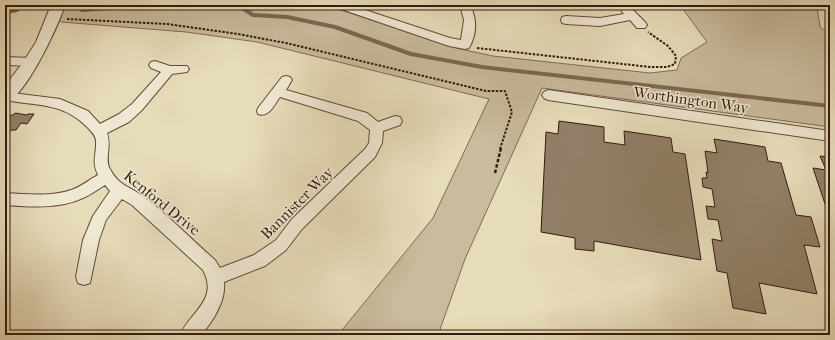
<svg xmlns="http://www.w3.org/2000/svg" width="835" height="340" font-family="'IM FELL French Canon',serif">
<rect width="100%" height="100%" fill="#e7dcba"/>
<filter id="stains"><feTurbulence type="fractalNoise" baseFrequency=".005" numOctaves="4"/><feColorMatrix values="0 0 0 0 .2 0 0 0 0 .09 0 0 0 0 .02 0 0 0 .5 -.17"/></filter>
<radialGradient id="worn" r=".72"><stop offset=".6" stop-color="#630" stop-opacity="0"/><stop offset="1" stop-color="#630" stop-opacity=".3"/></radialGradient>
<path fill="#c9bb9d" stroke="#7e6b56" d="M63 5H326L456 48 493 56 650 73 677 70 681 58 707 42 680 5H806L817 7 820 27 830 35V127L542 88 465 259 438 335H338L433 218 489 99 257 42 186 32 61 22 55 18Z"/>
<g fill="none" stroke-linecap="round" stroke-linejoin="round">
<path stroke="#7b6752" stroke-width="4" d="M228 5H238L253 15 287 17 335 27 411 54 482 67 830 106
M82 10 144 5
M5 12 17 10"/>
</g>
<path fill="#917f67" stroke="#341b0e" d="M15 113 27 115 28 114H34L27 124 21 123 16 130H11L7 136H5V120L8 115H13Z
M559 121 604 127V142L625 145 624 131 671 138 673 152 685 154 701 260 594 241V251L575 249V238L541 232 546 132 558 134Z
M714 139 765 147 768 161 781 163 796 215 811 217 820 247 804 245 817 294 759 283 766 314 733 308 727 273 717 271 712 239 722 241 718 220 708 219 706 206 715 207 712 189 703 187 702 178H707L706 172 708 173 705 151 717 153Z
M820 156 830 157V219L813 168 826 170Z"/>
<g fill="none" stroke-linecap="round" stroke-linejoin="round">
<defs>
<path id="minor" d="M334 5H350L450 38 461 40 464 20 460 5H470C477 19 477 34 469 48L465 49 449 46 335 7Z
M617 5H628L645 22 647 25 645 28H637L630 20 600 26 566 24 562 23 561 20 562 17 566 16 600 18 624 14Z
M5 57 32 58 36 59 38 62 36 65 32 66 5 65Z
M155 61 170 66H187L189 69 187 72 172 74 142 110 129 122 107 133C112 146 104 159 110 169 119 186 129 186 143 196 168 215 191 239 215 260L220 268 254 255 276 240 292 219 365 149 369 143 370 130 358 121 280 97C274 105 269 118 258 114L257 111 258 108 282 77 286 76 290 77 292 80 286 90 367 113 378 122 395 116 400 117 402 121 400 125 383 131 382 143 375 157 302 229 286 250 265 266 224 282C226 301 213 321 201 335H180C190 312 219 300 203 270L132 205 122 199 106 220 99 240 90 283 84 285 78 283 76 277 83 240 93 216 110 191 105 185C97 190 90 195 83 198 59 209 31 207 5 205V193C26 194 51 197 71 190 81 187 90 179 98 175 91 161 97 154 96 141 96 135 90 130 86 126 62 102 35 106 5 100V92L60 99 88 111 100 124 119 114 132 104 161 72 151 68 149 65 151 62Z
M548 90 830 131V141L548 100 544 98 542 95 544 92Z"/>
<path id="tertiary" d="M51 5H65C58 26 26 97 5 103V86L24 61 36 42Z"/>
</defs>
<use href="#minor" stroke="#614b39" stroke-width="2"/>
<use href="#tertiary" stroke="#614b39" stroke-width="2"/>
<path stroke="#341b0e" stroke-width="2" stroke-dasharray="2.5 1.5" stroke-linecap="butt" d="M28 5H35
M67 19 167 24 238 34 286 43 486 91H505L512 112 500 149
M477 48 650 67H667L675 64 676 56 668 46 648 32"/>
<path stroke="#341b0e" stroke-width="2.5" stroke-dasharray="3.5 2" stroke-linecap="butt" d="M495 173 501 148"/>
<use href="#minor" fill="#efe8d2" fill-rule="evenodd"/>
<use href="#tertiary" fill="#efe8d2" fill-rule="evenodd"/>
</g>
<g text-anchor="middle" stroke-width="3" stroke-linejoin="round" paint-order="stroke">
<g font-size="15" fill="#341b0e" stroke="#efe8d2">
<text transform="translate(691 100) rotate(8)" y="5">Worthington Way</text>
<text transform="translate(162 203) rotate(39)" y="5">Kenford Drive</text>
<text transform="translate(297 203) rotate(-45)" y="5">Bannister Way</text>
</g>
</g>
<rect width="835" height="340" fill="none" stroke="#e7dcba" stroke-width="20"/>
<rect x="6" y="6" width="823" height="328" fill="none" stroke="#341b0e" stroke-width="2"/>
<rect x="10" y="10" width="815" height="320" fill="none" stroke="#341b0e"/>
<rect width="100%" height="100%" filter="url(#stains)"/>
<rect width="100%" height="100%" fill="url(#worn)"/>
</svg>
